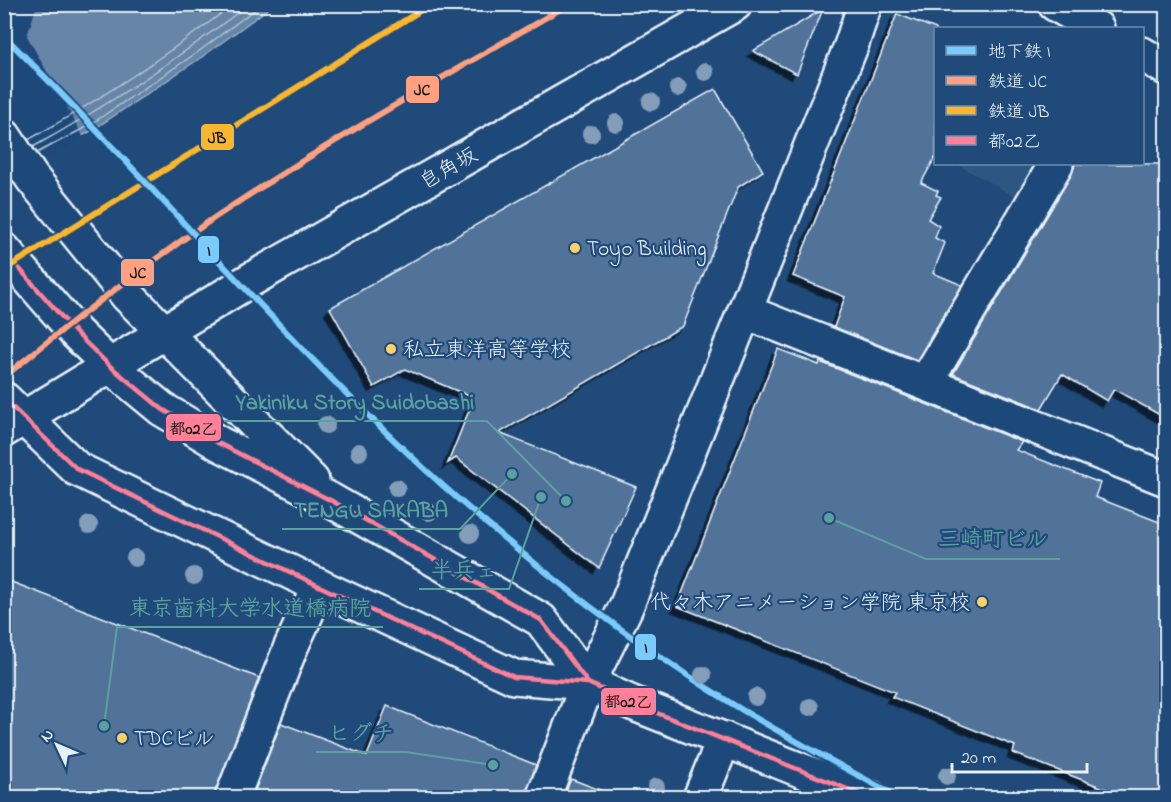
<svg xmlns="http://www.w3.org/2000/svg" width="1171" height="802" font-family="'Indie Flower','Klee One',sans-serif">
<defs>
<filter id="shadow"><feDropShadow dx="-5.5" dy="5.5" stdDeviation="0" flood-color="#0009"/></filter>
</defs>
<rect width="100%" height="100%" fill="#1f4a7a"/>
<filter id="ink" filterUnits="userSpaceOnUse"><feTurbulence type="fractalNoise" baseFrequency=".0167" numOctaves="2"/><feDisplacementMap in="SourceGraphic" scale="12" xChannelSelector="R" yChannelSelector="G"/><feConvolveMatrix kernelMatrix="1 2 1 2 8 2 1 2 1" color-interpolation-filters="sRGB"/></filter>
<g filter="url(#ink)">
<path fill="#2e5683" d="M956 164H1044L1023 201Z"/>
<path fill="#6685a7" stroke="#9ab0c7" stroke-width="1.5" d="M12 4 273 5 202 57 91 131 5 178 4 9Z"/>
<path fill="#1f4a7a" d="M4 5H37L27 36 84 138 4 181Z"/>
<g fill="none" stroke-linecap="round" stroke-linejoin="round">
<path stroke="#b4c6d8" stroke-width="1.5" d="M28 140C100 100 168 54 234 4
M33 147C109 105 180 57 249 4
M37 153 88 126 198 52 262 4"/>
</g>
<path fill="#517399" stroke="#e8f1f8" stroke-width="1.5" filter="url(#shadow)" d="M823 9 797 74 753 51Z
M897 14 936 29V156L921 183 938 191 936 195 941 197 928 219 939 226 935 238 945 243 933 273 962 285 917 360 834 327 845 297 793 276Z
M715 89 763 171 738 187 683 326 499 433 636 487 599 568 456 458 448 463 474 398 405 369 374 387 330 308Z
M1075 164H1167V419L1114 389 1107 401 1062 374 1041 409 953 374 1072 174Z
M778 349 819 365 820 362 1022 442 1016 450 1100 483 1095 497 1167 525V798H1129L1013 753 1015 746 892 697 895 692 677 606Z
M4 579 259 678 214 798H4Z
M387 706 536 765 525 798H252L281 723 367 756Z
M571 779 613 795 612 798H563Z"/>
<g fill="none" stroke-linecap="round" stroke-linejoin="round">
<defs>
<path id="minor" d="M1055 4 1097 28
M1142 54 1166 68
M746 312 1166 479
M926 382 1056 164
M4 430 252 279 735 4
M232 798 290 649 319 586
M543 798 588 683 626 607 851 46 865 4
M700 798 724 739"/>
<path id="major" d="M4 136 32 178 127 295 312 481
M4 250 76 333 110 366 162 409 220 444 332 501 541 620 588 683
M4 399 77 469 319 586 514 677 588 683 632 703 871 798"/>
</defs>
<use href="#minor" stroke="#e8f1f8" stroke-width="38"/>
<use href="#major" stroke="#e8f1f8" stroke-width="38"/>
<use href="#minor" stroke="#1f4a7a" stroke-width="33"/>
<use href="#major" stroke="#1f4a7a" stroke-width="33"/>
<defs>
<path id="bus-1" d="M4 251 76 333 110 366 162 409 220 444 332 501 541 620 588 683 632 703 870 798
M4 399 77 469 319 586 514 677 588 683 620 697"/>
</defs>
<use href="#bus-1" stroke="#1f4a7a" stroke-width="9"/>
<use href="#bus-1" stroke="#ff8098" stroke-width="4.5"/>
<defs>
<path id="rail-1" d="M4 377C71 322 140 269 211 220 327 142 449 74 569 4"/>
<path id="rail-2" d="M4 270 431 4"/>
</defs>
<use href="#rail-1" stroke="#1f4a7a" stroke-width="10"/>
<use href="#rail-2" stroke="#1f4a7a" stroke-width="10"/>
<use href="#rail-1" stroke="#ffa080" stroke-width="6"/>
<use href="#rail-2" stroke="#fab62d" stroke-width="6"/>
<defs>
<path id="metro-1" d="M4 36C159 188 296 356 458 499 544 574 636 645 734 705 788 738 844 768 900 798"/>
</defs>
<use href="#metro-1" stroke="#1f4a7a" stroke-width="10"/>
<use href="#metro-1" stroke="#7acbfc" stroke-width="6"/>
</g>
<g fill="#849eb9">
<circle cx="705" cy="72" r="9"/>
<circle cx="678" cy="88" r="9"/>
<circle cx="651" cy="102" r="9"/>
<circle cx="616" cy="123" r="9"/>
<circle cx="591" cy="134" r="9"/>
<circle cx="326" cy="425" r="9"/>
<circle cx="359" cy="452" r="9"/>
<circle cx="397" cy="488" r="9"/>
<circle cx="429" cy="512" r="9"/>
<circle cx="89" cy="525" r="9"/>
<circle cx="470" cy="534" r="9"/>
<circle cx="135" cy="558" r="9"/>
<circle cx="194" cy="576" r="9"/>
<circle cx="252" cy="607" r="9"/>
<circle cx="703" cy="675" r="9"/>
<circle cx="756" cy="697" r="9"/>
<circle cx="810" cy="707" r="9"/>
<circle cx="947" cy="776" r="9"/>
<circle cx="656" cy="787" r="9"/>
</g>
</g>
<g fill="#ffd166" stroke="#1f4a7a" stroke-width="2">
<circle cx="575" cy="248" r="6"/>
<circle cx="391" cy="349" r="6"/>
<circle cx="982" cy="602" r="6"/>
<circle cx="122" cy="738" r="6"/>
</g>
<g text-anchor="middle" stroke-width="4.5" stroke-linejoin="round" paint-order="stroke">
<g font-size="21" fill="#e8f1f8" stroke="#1f4a7a">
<text transform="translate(448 168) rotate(-30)" y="7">皀角坂</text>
</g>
<g font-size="21" fill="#e8f1f8" stroke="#1f4a7a" text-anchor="start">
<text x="587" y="255">Toyo Building</text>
<text x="403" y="356">私立東洋高等学校</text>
<text x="970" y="609" text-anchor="end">代々木アニメーション学院 東京校</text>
<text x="134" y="745">TDCビル</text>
</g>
</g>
<path fill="none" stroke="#5ba19e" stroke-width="2" d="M566 501L487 421H224M512 474L460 529H282M829 518L926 559H1060M541 497L509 589H419M104 726L117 627H383M493 765L406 752H316"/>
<g fill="#5ba19e" stroke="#1f4a7a" stroke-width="2">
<circle cx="566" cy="501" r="6"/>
<circle cx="512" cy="474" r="6"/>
<circle cx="829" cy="518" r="6"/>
<circle cx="541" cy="497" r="6"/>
<circle cx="104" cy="726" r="6"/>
<circle cx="493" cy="765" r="6"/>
</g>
<g font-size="22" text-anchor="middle" font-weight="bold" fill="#5ba19e" stroke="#1f4a7a" stroke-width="4.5" stroke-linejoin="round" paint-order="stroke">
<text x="355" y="409">Yakiniku Story Suidobashi</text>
<text x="371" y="517">TENGU SAKABA</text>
<text x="993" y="546">三崎町ビル</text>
<text x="464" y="577">半兵ェ</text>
<text x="250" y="615">東京歯科大学水道橋病院</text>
<text x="361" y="740">ヒグチ</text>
</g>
<g stroke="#1f4a7a" stroke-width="2">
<rect x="405" y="75" width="35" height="29" rx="6" fill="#ffa080"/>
<rect x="200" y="123" width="35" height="28" rx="6" fill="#fab62d"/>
<rect x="197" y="235" width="23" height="29" rx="6" fill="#7acbfc"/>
<rect x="120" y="258" width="35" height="29" rx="6" fill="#ffa080"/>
<rect x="165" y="413" width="57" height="29" rx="6" fill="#ff8098"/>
<rect x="634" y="633" width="23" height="28" rx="6" fill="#7acbfc"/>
<rect x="600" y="687" width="57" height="29" rx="6" fill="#ff8098"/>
</g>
<g font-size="16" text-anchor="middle" font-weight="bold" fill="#111">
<text x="422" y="95">JC</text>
<text x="217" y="143">JB</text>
<text x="209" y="256">I</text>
<text x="138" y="278">JC</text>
<text x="193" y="434">都02乙</text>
<text x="646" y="653">I</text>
<text x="628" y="707">都02乙</text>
</g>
<rect width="1171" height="802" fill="none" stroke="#1f4a7a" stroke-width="24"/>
<rect x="12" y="12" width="1147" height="778" fill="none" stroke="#e8f1f8" stroke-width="2" filter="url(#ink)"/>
<rect x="934" y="27" width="210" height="138" fill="#1f4a7a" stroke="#6f8dac" stroke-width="1.5"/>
<rect x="946" y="46" width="30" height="9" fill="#7acbfc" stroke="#6f8dac" stroke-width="1.5"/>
<text x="988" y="57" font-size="18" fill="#e8f1f8">地下鉄 I</text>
<rect x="946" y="76" width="30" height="9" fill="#ffa080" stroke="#6f8dac" stroke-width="1.5"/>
<text x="988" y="87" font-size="18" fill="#e8f1f8">鉄道 JC</text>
<rect x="946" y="106" width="30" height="9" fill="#fab62d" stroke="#6f8dac" stroke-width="1.5"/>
<text x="988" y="117" font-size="18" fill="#e8f1f8">鉄道 JB</text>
<rect x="946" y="136" width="30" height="9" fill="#ff8098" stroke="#6f8dac" stroke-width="1.5"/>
<text x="988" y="147" font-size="18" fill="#e8f1f8">都02乙</text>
<g transform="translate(57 745) rotate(314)" stroke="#1f4a7a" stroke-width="4.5" paint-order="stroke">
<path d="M0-4.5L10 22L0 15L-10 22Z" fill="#e8f1f8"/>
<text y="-9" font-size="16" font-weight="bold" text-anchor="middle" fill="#e8f1f8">N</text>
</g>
<path d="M952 763v9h135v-9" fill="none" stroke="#e8f1f8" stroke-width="3"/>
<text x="961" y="763" font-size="18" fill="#e8f1f8" stroke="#1f4a7a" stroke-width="4.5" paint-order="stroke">20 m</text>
</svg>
